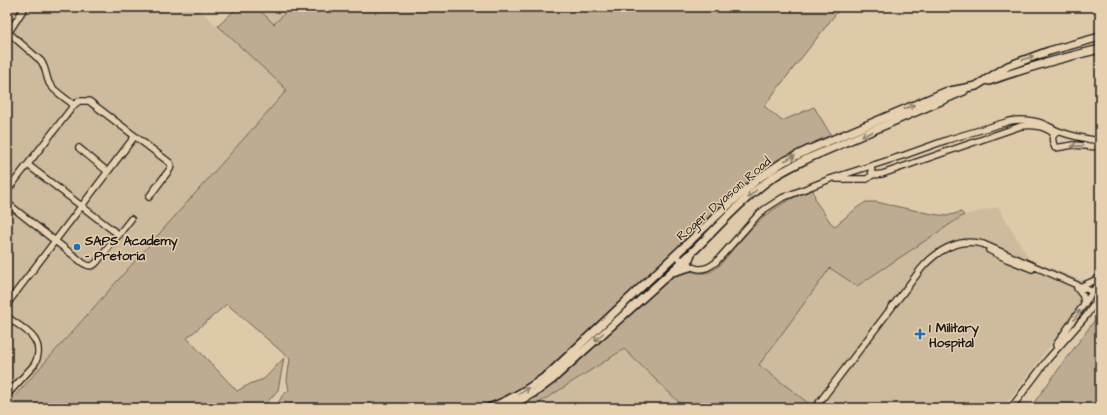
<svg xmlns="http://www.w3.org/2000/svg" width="1107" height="415" font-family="'Architects Daughter',sans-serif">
<rect width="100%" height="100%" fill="#dec9a9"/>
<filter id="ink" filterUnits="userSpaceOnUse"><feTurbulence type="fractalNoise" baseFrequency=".025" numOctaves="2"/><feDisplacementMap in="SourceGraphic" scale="8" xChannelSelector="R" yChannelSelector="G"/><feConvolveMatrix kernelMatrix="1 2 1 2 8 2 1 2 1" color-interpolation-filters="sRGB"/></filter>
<g filter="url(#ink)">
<path fill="#ceba9d" d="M7 7H196L287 90 7 404Z
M256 7H291L274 24Z
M998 207 1029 259 1083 281V302L1003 408H810L811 406 759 365 830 268 857 286 964 215Z
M624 349 685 408H531Z"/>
<path fill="#beac92" stroke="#6d6457" d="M238 7H256L274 24 291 7H841L764 106 782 121 814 107 831 135C804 147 777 159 753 177L546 370C524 388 499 401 472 408H274L277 406 282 396 289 390 287 380 290 359 227 304 187 338 237 391 252 383 264 379 284 358 278 390 262 408H7V405L287 90 218 26Z
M813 190 816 202 831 223 835 226 858 207 866 202H876L932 214 947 216 961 212 964 215 857 286 830 268 759 365 812 406 810 408H685L624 349 531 408H519C545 393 564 376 586 355 603 339 620 323 637 307 646 299 656 291 665 283 669 280 672 276 677 273 690 265 700 282 719 266 739 243 757 218 784 203 793 197 803 194 813 190Z
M1100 313V408H1030Z"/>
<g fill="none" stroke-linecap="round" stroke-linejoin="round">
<defs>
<path id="minor" d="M9 33 41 61C46 68 46 76 49 83 53 91 67 99 74 105
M7 35 25 7
M1056 133C1050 137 1053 142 1055 148L1073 145 1100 147
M79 148 107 171
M28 165 119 235
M871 166 872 175 882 174 1021 126C1033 125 1044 125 1054 134
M837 179H867L872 175
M7 191 74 105 79 101H89L170 163 171 165 170 169 149 197
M7 203 83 263C89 267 93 267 97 262L131 219
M989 250 1007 259 1032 269
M679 258C692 269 702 274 716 262L758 215 765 209 782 198 830 179 905 155 947 140 1010 121C1022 119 1032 120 1044 124 1048 126 1053 129 1058 131 1071 136 1086 139 1100 141
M1082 286 1100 278
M1077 288 1083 296 1084 304
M7 304 135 136
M7 317C24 329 48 340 34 365L7 395
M1056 345 1100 281
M815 408 921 269C936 251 959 237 983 244L1100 295
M1011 408 1048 359 1086 316 1100 296"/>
<path id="major" d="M989 81C1025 68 1062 58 1100 49
M673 272 690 267 688 262 691 254
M489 408C511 400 530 388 549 374L723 210 759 178 783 162 808 150 945 92 976 86 1008 66 1049 51 1100 37
M507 408 537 391 553 379C595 340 639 302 681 263 711 235 738 202 772 178 784 170 797 164 809 158L964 91"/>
</defs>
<use href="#minor" stroke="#1c1c1c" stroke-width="8"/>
<use href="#major" stroke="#1c1c1c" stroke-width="10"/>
<use href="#minor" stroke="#e6d0af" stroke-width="5.5"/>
<use href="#major" stroke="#e6d0af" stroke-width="7"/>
</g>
<defs><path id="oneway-shaft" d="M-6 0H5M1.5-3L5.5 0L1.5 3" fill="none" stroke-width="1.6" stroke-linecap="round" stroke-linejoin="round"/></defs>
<g stroke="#8b7f6d">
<use href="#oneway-shaft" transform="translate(1028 58) rotate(-20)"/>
<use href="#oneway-shaft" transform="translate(909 107) rotate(-23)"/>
<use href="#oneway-shaft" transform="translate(867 134) rotate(157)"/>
<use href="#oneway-shaft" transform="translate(1077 146) rotate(179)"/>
<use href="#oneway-shaft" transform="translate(790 158) rotate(-27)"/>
<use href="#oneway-shaft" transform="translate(752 194) rotate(138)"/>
<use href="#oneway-shaft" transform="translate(1077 315) rotate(-57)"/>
<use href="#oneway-shaft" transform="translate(599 337) rotate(138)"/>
<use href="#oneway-shaft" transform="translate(524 391) rotate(-32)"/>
</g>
</g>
<g fill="#1f6fb2" stroke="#e6d0af" stroke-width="1.5">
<circle cx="77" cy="247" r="4"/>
<path d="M918 328h4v4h4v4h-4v4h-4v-4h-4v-4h4z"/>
</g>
<g text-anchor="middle" stroke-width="3" stroke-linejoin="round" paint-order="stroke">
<g font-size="13" fill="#1c1c1c" stroke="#e6d0af">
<text transform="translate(723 198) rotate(-41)" y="5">Roger Dyason Road</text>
</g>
<g font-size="13" font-weight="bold" fill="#1c1c1c" stroke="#e6d0af" text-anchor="start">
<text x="85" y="245">SAPS Academy<tspan x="85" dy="15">- Pretoria</tspan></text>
<text x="929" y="332">1 Military<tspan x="929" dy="15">Hospital</tspan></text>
</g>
</g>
<rect width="1107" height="415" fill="none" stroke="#e6d0af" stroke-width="24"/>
<rect x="12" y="12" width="1083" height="391" fill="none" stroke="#1c1c1c" stroke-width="1.5" filter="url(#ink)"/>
</svg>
